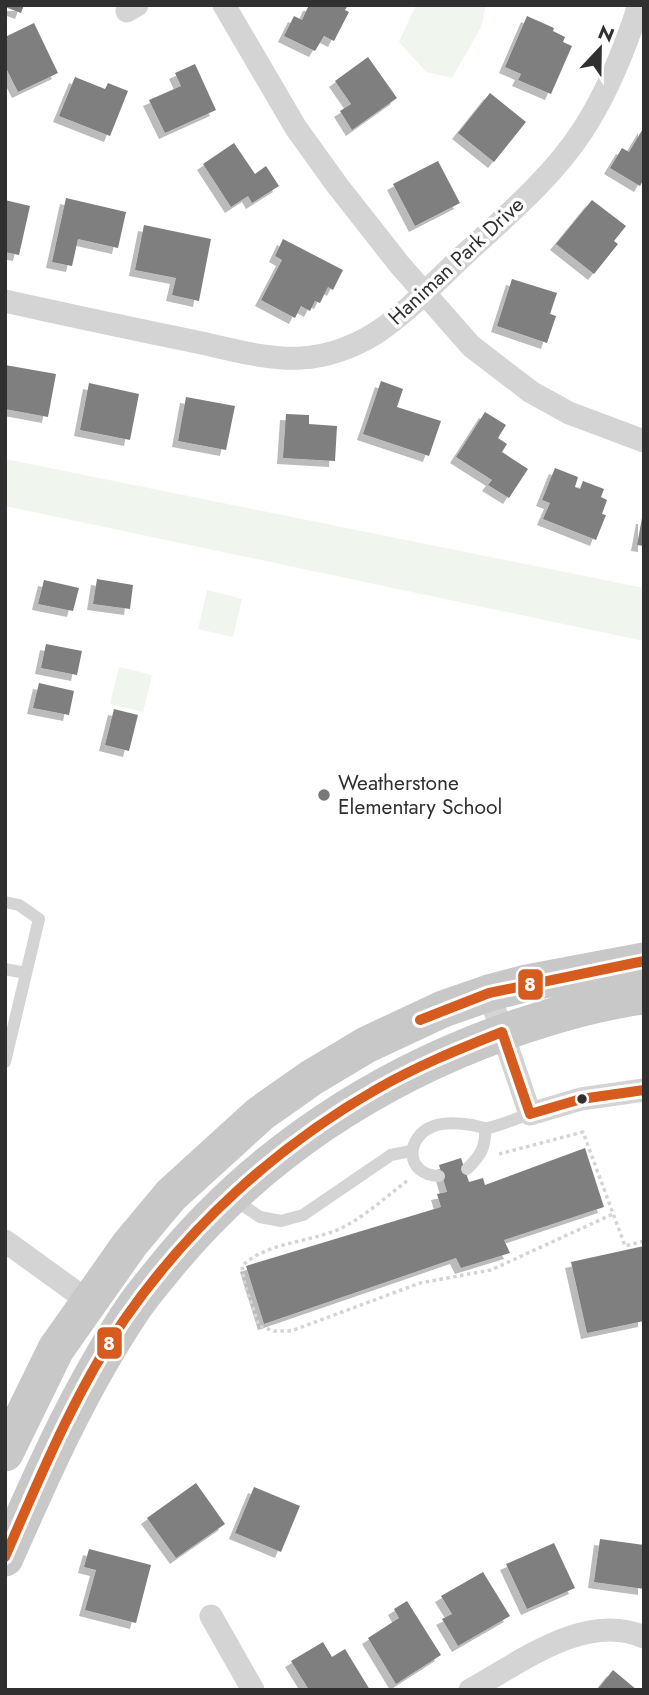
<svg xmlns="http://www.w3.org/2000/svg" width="649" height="1695" font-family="Jost,sans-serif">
<defs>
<filter id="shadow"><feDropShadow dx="-6" dy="6" stdDeviation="0" flood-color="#0004"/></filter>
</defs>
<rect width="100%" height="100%" fill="#fff"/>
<path fill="#f0f5ed" d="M416 5H486L481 27 452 78 426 72 399 42Z
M5 459 644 588V641L5 506Z
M207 590 242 599 233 637 198 629Z
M119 667 152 675 143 712 110 704Z"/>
<path fill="#7f7f7f" filter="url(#shadow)" d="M5 5H24L21 13 5 7Z
M309 5H348L345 10 349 12 334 41 324 36 315 51 284 36 294 16 302 20Z
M527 16 554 28 553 31 565 37 563 42 572 46 551 94 518 80 521 74 505 67Z
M34 23 58 73 18 92 5 66V37Z
M368 57 397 98 352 130 340 111 351 104 335 81Z
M195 64 216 110 165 133 149 100 181 86 175 73Z
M75 77 105 89 108 83 128 91 110 136 59 116Z
M490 93 526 122 494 162 458 133Z
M644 127V179L640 186 610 168 622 148 629 152Z
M234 143 255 174 266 166 279 186 252 203 248 196 231 207 203 164Z
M438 161 460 203 415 226 393 184Z
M66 198 126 212 118 248 78 239 72 266 52 262Z
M5 200 30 206 19 255 5 252Z
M592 200 626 226 614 241 618 244 594 274 556 244Z
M144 225 211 239 199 301 172 295 176 278 135 270Z
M283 239 343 270 333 290 328 287 320 303 315 301 310 311 301 306 295 318 261 300 282 260 275 256Z
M512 279 557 293 550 314 556 316 547 343 497 326Z
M5 365 56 374 48 417 5 409Z
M381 381 403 389 397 407 441 421 429 456 363 434Z
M89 383 139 394 130 440 80 430Z
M186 397 235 406 226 450 178 441Z
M485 412 506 425 498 438 507 444 502 452 528 469 509 498 488 485 492 480 456 457Z
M286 414 309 415V424L337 426 335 461 283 458Z
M555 468 578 477 575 487 580 489 583 481 604 489 601 497 607 500 602 514 606 515 596 540 543 519 550 503 542 500Z
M642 518H644V546L637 545Z
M97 579 133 585 130 609 93 604Z
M44 580 79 588 73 611 38 604Z
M46 644 82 651 77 675 41 668Z
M39 683 74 691 69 715 33 708Z
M114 709 138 715 129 751 105 745Z
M585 1148 604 1207 504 1240 510 1253 461 1268 456 1258 264 1324 246 1266 441 1207 437 1194 447 1192 439 1165 461 1158 469 1182 483 1178 485 1185Z
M644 1246V1321L587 1333 571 1262Z
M196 1483 225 1524 176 1558 147 1518Z
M254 1487 300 1506 281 1552 235 1533Z
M600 1539 644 1545V1589L594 1582Z
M554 1543 575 1588 527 1609 506 1564Z
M89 1549 151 1565 136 1623 85 1610 96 1570 84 1567Z
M483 1572 510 1616 458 1646 442 1619 452 1614 441 1596Z
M407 1601 441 1655 396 1684 368 1638 399 1618 394 1609Z
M323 1642 332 1657 345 1649 370 1690H309L291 1661Z
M613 1670 637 1690H597Z"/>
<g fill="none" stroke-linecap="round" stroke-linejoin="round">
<path stroke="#d4d4d4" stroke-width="3.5" stroke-dasharray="3.5 3.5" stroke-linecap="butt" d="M499 1154 583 1132 625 1246 644 1241
M407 1181C388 1195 370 1212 349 1224 318 1243 268 1240 242 1266L245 1285 259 1326 274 1331H291L420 1283 491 1270 613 1214"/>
<path stroke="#d4d4d4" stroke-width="12" d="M5 902 19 905 39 919 5 1062
M5 969 25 973
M467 1169C480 1156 486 1148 485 1129
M439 1176C404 1175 405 1136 434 1126 446 1122 460 1123 472 1125 478 1126 483 1129 488 1128 502 1125 517 1118 530 1114
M233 1199 260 1217 281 1221 303 1215 391 1155 411 1151"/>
<path stroke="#d4d4d4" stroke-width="23" d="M224 5 296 128 337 185 399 264 471 346 531 392 569 413 644 441
M127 11 137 5
M5 301C67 315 129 328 192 341 227 348 265 360 301 358 326 357 354 347 376 333 408 312 434 283 463 256 505 217 551 179 583 130 608 91 625 49 639 5
M489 993 530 1114 581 1099 644 1090
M5 1241 88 1301
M211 1616 253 1690
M470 1690C520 1663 585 1611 644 1637"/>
<path stroke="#c8c8c8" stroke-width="37" d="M5 1453 56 1349 130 1244 171 1195 260 1114 311 1078 366 1045 443 1009 489 993 527 983 644 961
M5 1558C42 1474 79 1390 130 1313 139 1299 149 1287 159 1275 253 1156 382 1072 525 1025 564 1012 604 1001 644 996"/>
<defs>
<path id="bus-1" d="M420 1020 489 993 644 961
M5 1557C40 1477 74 1394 124 1320 189 1226 277 1146 377 1089 417 1066 459 1049 502 1032L530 1114 581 1099 644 1090"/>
</defs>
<use href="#bus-1" stroke="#fff" stroke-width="16"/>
<use href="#bus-1" stroke="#d55b1e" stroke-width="10"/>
</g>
<circle fill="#787878" stroke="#fff" stroke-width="2.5" cx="324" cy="795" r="7"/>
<circle fill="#303030" stroke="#fff" stroke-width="2.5" cx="582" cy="1099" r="6"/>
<g text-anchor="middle" stroke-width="7" stroke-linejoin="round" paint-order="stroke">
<g font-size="21" fill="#303030" stroke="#fff">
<text transform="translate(456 261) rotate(-43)" y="7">Haniman Park Drive</text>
</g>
<g font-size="21" fill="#303030" stroke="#fff" text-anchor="start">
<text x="338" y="790">Weatherstone<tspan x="338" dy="24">Elementary School</tspan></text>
</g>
</g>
<g stroke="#fff" stroke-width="2.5">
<rect x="517" y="968" width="27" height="33" rx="7" fill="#d55b1e"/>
<rect x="96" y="1326" width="27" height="34" rx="7" fill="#d55b1e"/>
</g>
<g font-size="19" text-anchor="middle" font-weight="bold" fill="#fff">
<text x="530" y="991">8</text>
<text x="109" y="1350">8</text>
</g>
<rect width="649" height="1695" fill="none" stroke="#303030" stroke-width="14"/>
<g transform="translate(600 49) rotate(22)" stroke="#ffffff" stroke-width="5" paint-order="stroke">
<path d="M0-5L12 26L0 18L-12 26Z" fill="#303030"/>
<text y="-10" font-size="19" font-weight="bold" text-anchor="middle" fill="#303030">N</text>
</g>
</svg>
